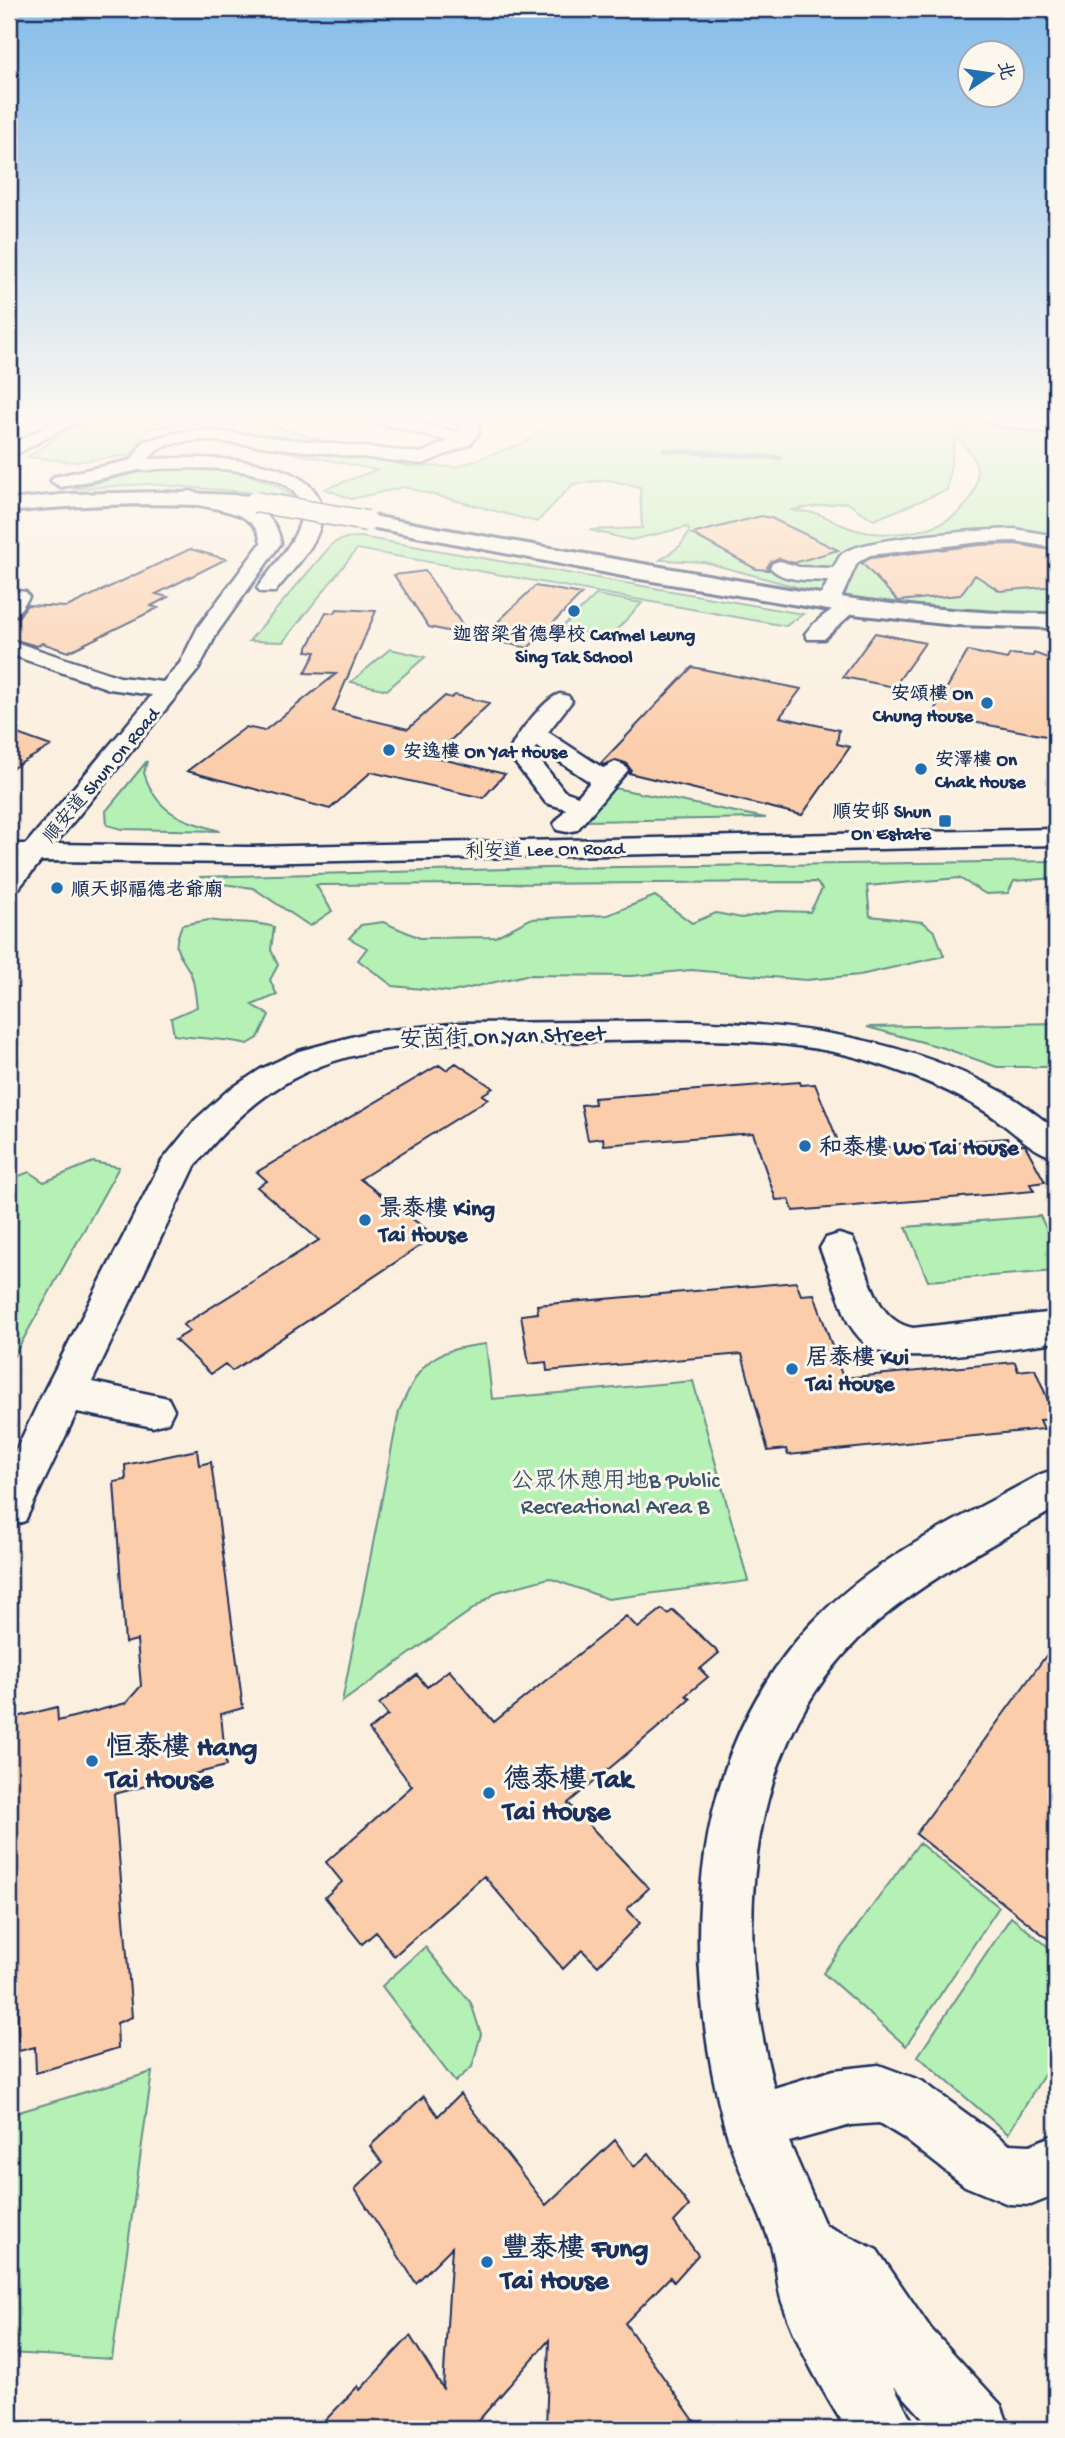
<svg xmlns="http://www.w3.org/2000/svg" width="1065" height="2438" font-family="'Gochi Hand','LXGW WenKai TC',sans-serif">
<rect width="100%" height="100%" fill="#fbefdf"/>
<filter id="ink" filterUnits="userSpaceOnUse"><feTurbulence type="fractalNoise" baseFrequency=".0143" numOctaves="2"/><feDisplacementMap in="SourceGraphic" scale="14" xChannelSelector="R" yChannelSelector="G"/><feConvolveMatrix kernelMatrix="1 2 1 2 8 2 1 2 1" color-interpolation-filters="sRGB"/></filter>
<g filter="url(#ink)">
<path fill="#b5f0b5" stroke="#68908a" stroke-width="2" fill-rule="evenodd" d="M99 419H251L406 466 457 467 526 442 556 419H951L955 432 980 422 1056 436V614L949 612 841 599 844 593 823 589 819 593 704 562 660 560 680 546 689 532 688 527 631 540 589 530 642 528 640 487 609 480 573 484 537 522 404 487 351 499 325 489 376 470 261 446 230 428 195 424 149 428 130 455 75 462 28 457 72 428ZM955 437C972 450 982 466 975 488 962 532 891 541 853 529 841 526 830 518 818 514 809 511 800 512 791 510L846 502 874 520 947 490Z
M161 469C213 470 250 466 294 496L148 484 71 489 136 473Z
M361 537 803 614 786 626 357 549 283 642 249 641 333 543 346 538Z
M596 595 642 603 609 638 561 628Z
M390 649 425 657 387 690 351 682Z
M147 761 144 773C157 814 182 820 220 831L122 829 107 825 106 811Z
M614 788 766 818 584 821Z
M1056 861V878L1014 881 1008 893 986 894 959 878 867 886 870 916 923 922 935 932 944 956 860 975 806 980 691 970 632 976 526 975 452 992 393 986 358 960 367 948 349 938 361 925 383 922 420 938 495 937 530 919 608 915 655 896 692 923 716 913 742 918 777 911 810 912 822 889 816 882 316 885 332 911 310 926 253 888 198 881 200 877 546 868Z
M209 920C231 924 253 920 274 927L271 950 278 965 270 980 277 995 252 1005 269 1015 258 1038 248 1044C223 1038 199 1039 174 1035L171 1018 197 1007C195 996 195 982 190 972 178 950 171 952 182 925Z
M1056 1023V1067H997L944 1048 867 1027Z
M93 1162 119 1167 9 1365V1180L29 1172 44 1182Z
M1040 1216 1056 1248V1271L928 1281 906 1227Z
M486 1344 492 1399 693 1381 748 1581 608 1599 549 1578 497 1592 342 1702 399 1411C421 1361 431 1350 486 1344Z
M919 1843 999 1907 906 2046 823 1973Z
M1011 1917 1056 1953V2055L1008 2134 918 2056Z
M425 1947 471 2003 481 2034 472 2067 455 2082 382 1986Z
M152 2072 112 2359 9 2353V2115Z"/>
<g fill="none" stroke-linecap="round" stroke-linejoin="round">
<path stroke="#608bb4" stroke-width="5" d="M664 450 780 458"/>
</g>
<path fill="#fbcdaa" stroke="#1b2f5e" stroke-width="2" d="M761 516 771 518 838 550 794 563 779 558 771 561 767 567 769 570 756 569 692 534Z
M1015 544 1051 550 1056 554V586L1000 591 975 575 960 595 898 601 862 563 871 558 980 545Z
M190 549 226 559 156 594 168 597 151 606 158 608 68 652 42 643 37 646 9 638V618L19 616 27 605 67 607Z
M425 571 470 636 429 627 394 575Z
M535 586 582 594 528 648 481 638Z
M337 609 376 611 333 711 408 729 445 696 451 698 455 695 490 703 433 757 505 774 483 798 371 772 330 809 187 771 246 727 264 731 336 674 305 673 316 652 306 651 326 612 335 613Z
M875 633 925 643 894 687 843 677Z
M968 651 1007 659 1010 654 1033 656 1034 653 1056 661V738L932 714Z
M692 667 801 689 780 717 839 730 837 744 850 747 802 815 629 773 631 770 626 763 616 760 603 765 601 763Z
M9 731 51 746 9 770Z
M456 1063 493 1088 482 1095 488 1099 360 1179 431 1233 419 1241 423 1244 232 1371 225 1364 211 1374 175 1340 190 1331 183 1325 319 1240 257 1187 267 1181 257 1172 439 1065 446 1070Z
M800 1082 801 1085 815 1084 842 1151 1007 1138 1010 1145H1025L1045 1182 1030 1184 1034 1191 793 1211 789 1199 776 1200 753 1133 604 1145 603 1138 588 1140 581 1105 595 1104 594 1098Z
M796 1282 801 1295 814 1294 843 1378 1015 1362 1018 1371 1035 1369 1056 1419 1040 1420 1044 1429 788 1455 786 1449 768 1451 742 1354 547 1371 546 1362 529 1364 521 1315 538 1313 537 1305Z
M197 1450 199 1465 211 1462 243 1708 221 1714 226 1766 114 1794 132 2017 117 2023 118 2048 36 2073 35 2047 19 2051 9 1836V1719L57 1707 58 1721 126 1703 141 1686 137 1640 125 1643 114 1482 126 1480 125 1465Z
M662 1609 668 1614 673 1610 719 1653 700 1669 708 1677 686 1695 690 1699 667 1720 568 1803 649 1888 627 1909 640 1923 598 1966 582 1950 563 1969 484 1876 394 1956 376 1932 362 1944 325 1897 342 1882 326 1862 412 1786 369 1730 388 1715 379 1704 417 1675 427 1687 449 1670 494 1722 626 1616 638 1628Z
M1056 1642V1945L916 1834Z
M460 2094 546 2205 615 2140 634 2167 649 2153 689 2206 674 2222 698 2255 674 2282 670 2277 625 2323 700 2429H546L549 2340 471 2429H317L358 2386 360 2390 410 2336 443 2388 452 2247 416 2283 355 2189 382 2163 370 2146 424 2096 438 2116Z"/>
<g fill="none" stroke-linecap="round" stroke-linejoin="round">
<defs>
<path id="minor" d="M60 419H75L77 422 9 458V446Z
M378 419H407L460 433 459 419H476L479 432 471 444 423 464 204 440C184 442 161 442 149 459 191 457 323 451 322 515 321 543 291 571 275 592H261L257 588C278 558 335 504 275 480 239 466 196 468 158 469 148 470 135 473 128 465L144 441 180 432 204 430 421 453 448 441 380 423Z
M190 491 259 510C273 519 278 528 281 543L217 633 198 670 55 844 248 847 1056 829V845L248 863 41 861 19 888 9 890V864L12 860H9V844H26L152 695 109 689 9 654V640L120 677 163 682 180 663 198 627 261 543C256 507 211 511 183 501L181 497 183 493Z
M1015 529 1056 536V548L1015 541 980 542 870 555 857 563 839 603 836 608H820L817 603 828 581C810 580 782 582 770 567L773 563 780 561 799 567 833 568C836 564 838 558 842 554 863 537 983 530 1015 529Z
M18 591 26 592 29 597 17 614 9 615V595Z
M840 607 848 609 851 614 824 639H808L805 634C813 623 827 611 840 607Z
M560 694 568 696 572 701 548 732 603 768 615 762 624 765 628 770 577 830 567 832 557 830 554 824 566 809 546 803 509 755C510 741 546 697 560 694ZM536 746 590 782 578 796 564 791 535 754Z
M689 1021C803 1025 906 1038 1008 1095 1025 1105 1040 1118 1056 1129V1158C1029 1151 1009 1126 986 1112 951 1090 913 1075 875 1063 778 1031 654 1041 553 1042 477 1043 395 1038 323 1065 270 1085 229 1122 195 1166L92 1382 168 1398 174 1410 168 1422 153 1427 77 1412 25 1521 9 1526V1465L43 1393 162 1161 195 1120 226 1092 261 1069 299 1051 370 1032 461 1023Z
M839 1234 852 1238C871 1270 872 1320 913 1328L1056 1312V1342C1014 1347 910 1367 874 1349 863 1344 854 1332 848 1322L820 1248 826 1238Z
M1056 1469V1508C995 1544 931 1576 877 1622 743 1736 732 1929 774 2088L834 2070 879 2065 922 2081 1008 2144 1030 2145 1056 2134V2195L1031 2205 1008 2204 965 2186 902 2137 879 2123 851 2125 789 2142 825 2225 877 2250 931 2329 1001 2405 1010 2429H933L894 2386 916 2429H846C821 2388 797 2347 782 2302 776 2284 777 2264 771 2246 758 2205 735 2166 724 2124 679 1952 686 1748 820 1615 882 1553 965 1516 1041 1474Z"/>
<path id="major" d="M987 419H1030L1056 424V434L996 424Z
M137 459 146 465 144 469 61 487 51 481 54 477Z
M162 492 255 496 262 498 265 502 262 506 255 508C172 502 91 503 9 512V500L70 494Z
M367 515C479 536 590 555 702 574 820 595 936 615 1056 614V628L954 625 853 614 628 577 360 525 357 521 360 517Z"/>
</defs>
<use href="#minor" stroke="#1b2f5e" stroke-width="5"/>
<use href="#major" stroke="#1b2f5e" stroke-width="6"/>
<use href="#minor" fill="#fbf7ec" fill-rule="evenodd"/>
<use href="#major" fill="#fbf7ec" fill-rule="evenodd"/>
<defs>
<path id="major-bridge" d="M255 502 367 521"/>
</defs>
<use href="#major-bridge" stroke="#1b2f5e" stroke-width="23" stroke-linecap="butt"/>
<use href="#major-bridge" stroke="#fbf7ec" stroke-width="20"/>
</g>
</g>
<linearGradient id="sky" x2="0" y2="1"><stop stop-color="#84bcea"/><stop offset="0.55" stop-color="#fdf8f1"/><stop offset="1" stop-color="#fdf8f1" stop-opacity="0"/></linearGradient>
<rect width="1065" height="761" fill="url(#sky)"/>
<g fill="#1f6fb2" stroke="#fbf7ec" stroke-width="2.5">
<circle cx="574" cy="611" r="7"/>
<circle cx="987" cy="703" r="7"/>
<circle cx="389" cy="750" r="7"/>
<circle cx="921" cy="769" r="7"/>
<rect x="938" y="814" width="14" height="14" rx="3.5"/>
<circle cx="57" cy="888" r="7"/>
<circle cx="805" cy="1146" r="7"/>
<circle cx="365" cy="1220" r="7"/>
<circle cx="792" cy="1369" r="7"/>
<circle cx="92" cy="1761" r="7"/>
<circle cx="489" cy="1793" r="7"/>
<circle cx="487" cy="2262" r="7"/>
</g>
<g text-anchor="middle" stroke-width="6" stroke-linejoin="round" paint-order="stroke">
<g font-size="19" font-weight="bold" fill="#1b2f5e" stroke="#fbf7ec" text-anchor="start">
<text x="574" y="640" text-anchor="middle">迦密梁省德學校 Carmel Leung<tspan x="574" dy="22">Sing Tak School</tspan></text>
<text x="973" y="699" text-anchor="end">安頌樓 On<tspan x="973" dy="22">Chung House</tspan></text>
<text x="403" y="757">安逸樓 On Yat House</text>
<text x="935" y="765">安澤樓 On<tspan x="935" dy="22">Chak House</tspan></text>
<text x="931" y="817" text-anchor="end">順安邨 Shun<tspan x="931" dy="22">On Estate</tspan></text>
<text x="71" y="895">順天邨福德老爺廟</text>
</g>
<g font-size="19" fill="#1b2f5e" stroke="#fbf7ec">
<text transform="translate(100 774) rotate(-50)" y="7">順安道 Shun On Road</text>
<text transform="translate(545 848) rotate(-1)" y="7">利安道 Lee On Road</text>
</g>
<g font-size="23" fill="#1b2f5e" stroke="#fbf7ec">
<text transform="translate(502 1035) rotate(-2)" y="8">安茵街 On Yan Street</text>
</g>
<g font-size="23" font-weight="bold" fill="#1b2f5e" stroke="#fbf7ec" text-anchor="start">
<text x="819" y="1154">和泰樓 Wo Tai House</text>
<text x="379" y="1215">景泰樓 King<tspan x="379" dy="26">Tai House</tspan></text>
<text x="806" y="1364">居泰樓 Kui<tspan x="806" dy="26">Tai House</tspan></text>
</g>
<g font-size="23" fill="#3a566f" stroke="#fbf7ec">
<text x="615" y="1487">公眾休憩用地B Public<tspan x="615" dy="26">Recreational Area B</tspan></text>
</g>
<g font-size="28" font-weight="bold" fill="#1b2f5e" stroke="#fbf7ec" text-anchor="start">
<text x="106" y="1755">恒泰樓 Hang<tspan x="106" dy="32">Tai House</tspan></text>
<text x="503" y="1787">德泰樓 Tak<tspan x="503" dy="32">Tai House</tspan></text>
<text x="501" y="2256">豐泰樓 Fung<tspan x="501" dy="32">Tai House</tspan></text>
</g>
</g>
<rect width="1065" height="2438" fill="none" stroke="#fbf7ec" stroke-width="35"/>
<rect x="18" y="18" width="1030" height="2403" fill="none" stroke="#1b2f5e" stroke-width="2.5" filter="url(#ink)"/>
<g transform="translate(991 74) rotate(77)"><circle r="33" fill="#fbf7ec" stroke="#a1a7b3" stroke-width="2"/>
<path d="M0-5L12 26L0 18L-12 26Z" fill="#1f6fb2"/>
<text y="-10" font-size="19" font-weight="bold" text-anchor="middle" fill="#1b2f5e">北</text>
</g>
</svg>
